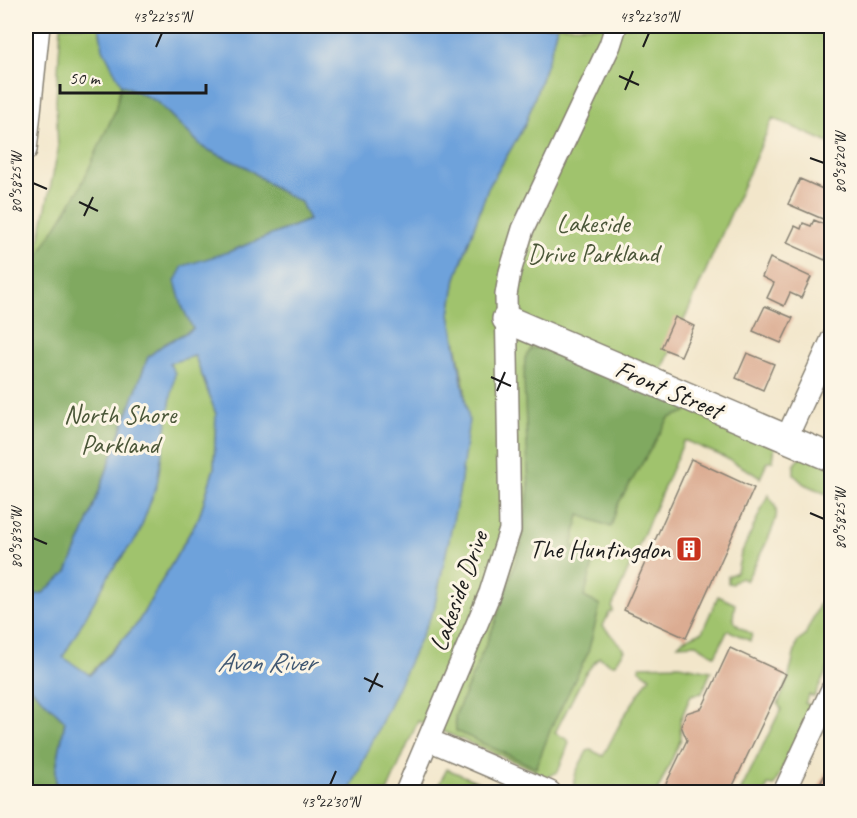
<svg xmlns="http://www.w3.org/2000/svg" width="857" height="818" font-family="Caveat,sans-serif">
<rect width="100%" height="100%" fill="#fcf5e5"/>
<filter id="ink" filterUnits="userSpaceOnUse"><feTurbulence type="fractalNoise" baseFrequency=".0167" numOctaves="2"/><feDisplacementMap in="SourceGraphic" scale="12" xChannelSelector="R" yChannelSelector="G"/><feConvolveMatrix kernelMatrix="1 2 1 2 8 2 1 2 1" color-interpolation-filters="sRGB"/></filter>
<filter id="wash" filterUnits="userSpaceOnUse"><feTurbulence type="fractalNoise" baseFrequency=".008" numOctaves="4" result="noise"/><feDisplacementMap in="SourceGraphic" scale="24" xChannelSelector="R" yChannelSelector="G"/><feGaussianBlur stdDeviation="1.35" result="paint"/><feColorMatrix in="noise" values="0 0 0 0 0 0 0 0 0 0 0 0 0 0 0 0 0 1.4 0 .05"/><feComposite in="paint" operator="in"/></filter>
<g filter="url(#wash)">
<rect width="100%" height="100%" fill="#f2e6ca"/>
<path fill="#a0c36d" stroke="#5e7044" stroke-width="1.5" d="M61 26H99L103 49 246 167 276 189 301 202 263 237 231 251 183 266 175 281 193 329 195 356 216 414 214 468 199 517 137 624 88 676 56 769V792L26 765V267L37 250 58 151 56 101Z
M557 26H831V144L773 118 652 393 775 445 773 461H768L760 478 759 476 724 457 687 441H684L612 607 613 611 609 613 603 626 625 650 615 664H610L599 657 585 674 555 733 568 740 569 743 558 772 544 778 533 773 534 770 418 721 387 792H349L371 742 459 493 463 459 465 389 450 314 456 278 488 188 525 125 550 54Z
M802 454 831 467V496L804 484 794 475V466Z
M768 495C773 502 778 508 776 517 773 534 755 564 746 581L741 578 737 579 732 584 728 583V576L737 572 741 554Z
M831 580V662L814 697 809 695 805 703 812 706 774 786 768 785 765 792H740L781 709 778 704 788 680 797 642 804 637Z
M718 596 735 604C730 625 736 625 752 634L750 641 728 630 715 656 696 644 678 645 683 640 702 632Z
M679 665 711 671 702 693 691 695 680 721 681 739 657 792H579L575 791C570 778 581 763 587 751L591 750 603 756 624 716 650 677 639 669 640 666Z
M447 769 502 792H435Z"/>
<path fill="#80a960" stroke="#4e623e" stroke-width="1.5" d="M121 84 156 101 204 148 246 167 276 189 301 202 309 220 231 251 182 306 193 329 163 345 148 357 85 530 67 573 43 593 26 597V280L44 246 79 190 115 111Z
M544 346 687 406 686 412 669 418 618 504 611 527 579 515 572 547 596 553 584 597 600 605 588 653 551 728 536 768 456 731 455 716 495 623 521 545 529 489 524 381 525 358 531 349Z
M26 683 65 721 56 769V792H26Z"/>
<path fill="#6ea2db" stroke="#455f7c" stroke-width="1.5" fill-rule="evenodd" d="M99 26H557L550 54 525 125 488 188 456 278 450 314 469 420 459 493 434 609 349 792H56V769L65 721 26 683V597L43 593 67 572 85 530 148 357 163 345 193 329 182 306 175 281 183 266 231 251 309 220 301 202 276 189 246 167 204 148 156 101 121 84 103 49ZM195 356 216 414 214 468 199 517 137 624 90 675 63 657 112 570 138 536 157 484 175 373 169 363Z"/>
<g id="blocks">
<path fill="#dbac92" d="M832 158V174L826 172Z
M800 179 832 193V223L788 204Z
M814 220 832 228 830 235 832 236V245L825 260 787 243 795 226 801 229 803 223 811 226Z
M770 258 811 277 801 298 790 293 784 306 767 298 774 283 762 277Z
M765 306 793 318 781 343 753 331Z
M675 317 694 326 681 356 661 348Z
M747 353 774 364 763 390 736 378Z
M691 459 754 488 686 638 624 610Z
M730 648 786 674 730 792H662L687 740 681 726 686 713 702 708Z
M826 772 832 774V792L817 791Z"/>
</g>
</g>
<g filter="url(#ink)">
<use href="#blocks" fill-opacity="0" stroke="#878173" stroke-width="1.5"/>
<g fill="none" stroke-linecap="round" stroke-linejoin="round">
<defs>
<path id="minor" d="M26 150 39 26
M786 439 832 339
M429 740 550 792
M406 792 490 593 510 530 506 295 510 272 523 229 610 45 616 26
M784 792 832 689"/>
<path id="tertiary" d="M506 319 832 458"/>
</defs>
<use href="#minor" stroke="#878173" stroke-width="24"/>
<use href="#tertiary" stroke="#878173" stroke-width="30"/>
<use href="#minor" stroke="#fff" stroke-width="21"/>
<use href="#tertiary" stroke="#fff" stroke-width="27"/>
</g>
</g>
<path fill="none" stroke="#1c1c1c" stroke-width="2" d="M156 47 162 33M643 47 649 33M619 76 639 85M625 90 633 71M810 158 824 163M33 183 47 189M79 202 98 211M84 216 93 197M491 377 511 386M497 391 505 372M810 513 824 519M33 538 47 544M364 678 383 687M369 692 378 673M330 785 336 771"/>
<defs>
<symbol id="building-square" viewBox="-11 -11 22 22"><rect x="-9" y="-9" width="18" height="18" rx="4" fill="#c8321e" stroke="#fcf5e5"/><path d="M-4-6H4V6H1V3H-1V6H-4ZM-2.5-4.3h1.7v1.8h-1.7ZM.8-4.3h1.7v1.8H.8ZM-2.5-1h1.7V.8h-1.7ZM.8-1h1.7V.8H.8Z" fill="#fff"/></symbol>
</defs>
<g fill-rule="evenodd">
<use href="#building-square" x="674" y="534" width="30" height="30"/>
</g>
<g text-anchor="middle" stroke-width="6" stroke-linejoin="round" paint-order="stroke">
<g font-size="26" fill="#4a5638" stroke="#fcf5e5">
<text x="593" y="232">Lakeside<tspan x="593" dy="30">Drive Parkland</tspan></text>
<text x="120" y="423">North Shore<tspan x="120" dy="30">Parkland</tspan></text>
</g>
<g font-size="26" fill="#1c1c1c" stroke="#fcf5e5">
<text transform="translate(669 389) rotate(23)" y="9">Front Street</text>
<text transform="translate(458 591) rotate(-70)" y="9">Lakeside Drive</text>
</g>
<g font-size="26" fill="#1c1c1c" stroke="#fcf5e5" text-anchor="end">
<text x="670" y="558">The Huntingdon</text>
</g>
<g font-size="27" font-style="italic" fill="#415872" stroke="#fcf5e5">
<text x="266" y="671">Avon River</text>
</g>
</g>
<rect width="857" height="818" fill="none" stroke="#fcf5e5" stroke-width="66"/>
<path d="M60 84v9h146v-9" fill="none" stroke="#1c1c1c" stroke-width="3"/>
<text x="69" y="84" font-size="18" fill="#1c1c1c" stroke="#fcf5e5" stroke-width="4.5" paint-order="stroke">50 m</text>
<rect x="33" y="33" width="791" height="752" fill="none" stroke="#1c1c1c" stroke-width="2"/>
<g font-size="15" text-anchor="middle" fill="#1c1c1c">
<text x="162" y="22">43°22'35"N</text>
<text x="649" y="22">43°22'30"N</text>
<text transform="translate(840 163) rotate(-90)" y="5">80°58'20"W</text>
<text transform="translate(16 183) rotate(-90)" y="5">80°58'25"W</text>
<text transform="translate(840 519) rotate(-90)" y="5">80°58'25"W</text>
<text transform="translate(16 538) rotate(-90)" y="5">80°58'30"W</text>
<text x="330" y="807">43°22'30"N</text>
</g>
</svg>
